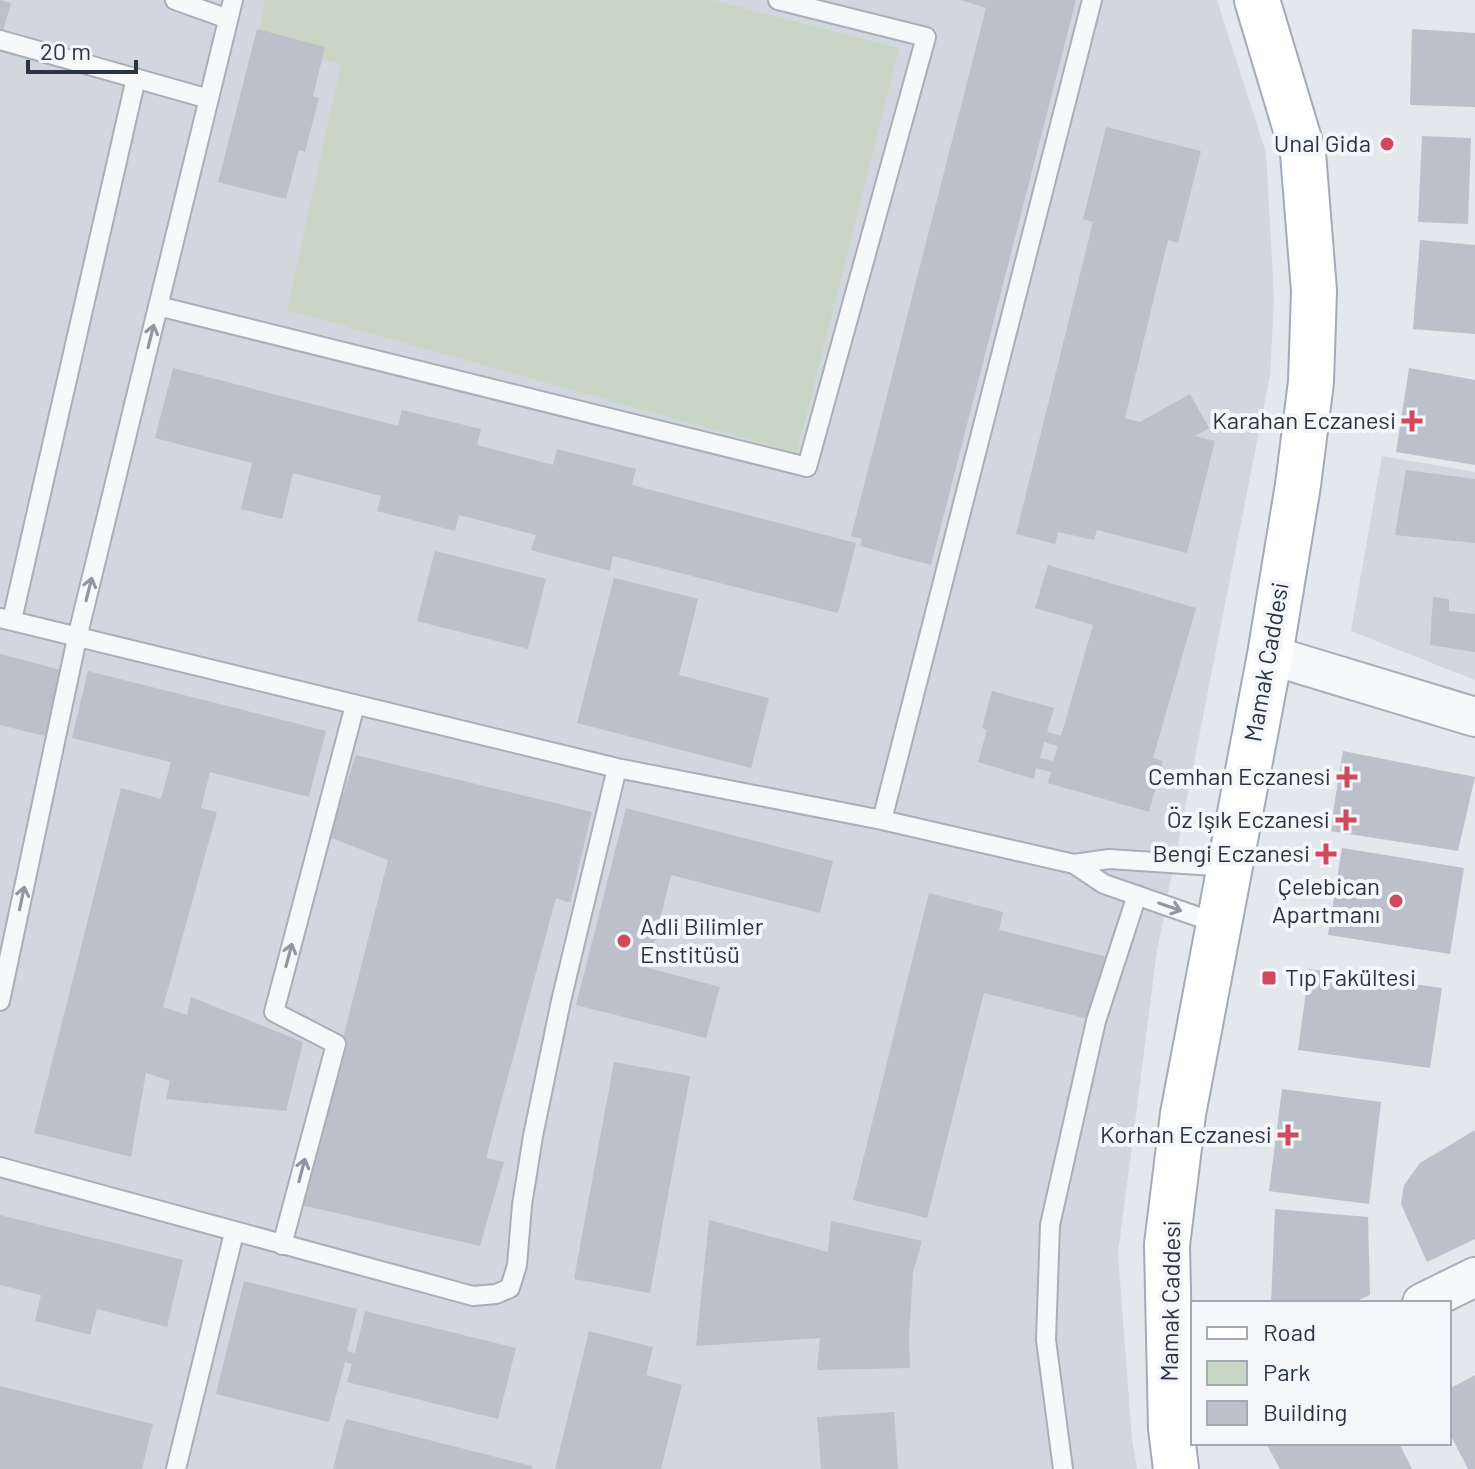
<svg xmlns="http://www.w3.org/2000/svg" width="1475" height="1469" font-family="Barlow,sans-serif">
<rect width="100%" height="100%" fill="#e4e7ec"/>
<path fill="#d2d6de" d="M0 0H1217L1266 153 1274 298 1270 375 1157 951 1118 1254 1132 1439 1137 1469H0Z
M1382 456 1475 472V680L1351 631Z"/>
<path fill="#c9d6c5" d="M265 0H713L899 48 797 453 287 310 341 64 258 39Z"/>
<path fill="#bbc0ca" fill-rule="evenodd" d="M0 0 11 3 1 38H0Z
M961 0H1076L931 565 860 546 862 539 851 536 986 8Z
M257 29 325 47 313 96 319 98 305 152 299 150 286 199 218 182Z
M1412 29 1475 33V107L1410 105Z
M1106 127 1201 151 1178 243 1168 240 1125 418 1140 422 1190 394 1209 428 1195 436 1215 441 1187 553 1097 530 1094 540 1058 532 1055 544 1016 534 1093 222 1083 219Z
M1422 136 1471 138 1468 224 1418 222Z
M1420 240 1475 245V334L1413 329Z
M173 368 398 426 402 410 481 429 477 445 553 465 557 449 636 469 632 485 856 543 838 613 613 556 610 571 531 550 536 535 459 515 455 531 377 511 381 496 293 473 282 519 241 509 252 463 155 438Z
M1409 368 1475 380V465L1396 452Z
M1406 470 1475 479V543L1395 535Z
M435 551 546 579 528 649 417 621Z
M1048 565 1196 608 1153 758 1163 761 1149 812 1048 783 1051 772 1036 768 1034 779 978 762 987 730 982 728 992 691 1054 708 1047 732 1061 736 1093 625 1035 608ZM1044 742 1058 746 1053 761 1040 758Z
M614 578 698 599 679 675 769 698 751 768 577 723Z
M1433 597 1449 599V611L1475 614V652L1430 645Z
M0 654 61 670 45 736 0 725Z
M88 671 326 731 309 797 210 772 201 808 217 812 163 1007 187 1015 191 997 303 1042 286 1111 166 1099 170 1081 146 1073 131 1157 34 1133 121 788 161 799 171 762 72 738Z
M1343 751 1475 777 1458 851 1330 831Z
M356 755 592 812 570 903 556 898 486 1158 504 1162 480 1246 301 1205 388 860 329 837Z
M626 808 833 861 820 913 671 875 648 968 720 987 706 1038 576 1005Z
M1342 848 1464 868 1450 954 1328 935Z
M929 893 1003 912 999 930 1111 958 1096 1021 984 993 927 1218 853 1200Z
M1309 969 1442 988 1430 1068 1298 1050Z
M614 1062 690 1076 650 1293 574 1279Z
M1282 1089 1381 1102 1369 1204 1269 1191Z
M1475 1130V1239L1427 1262 1401 1204 1404 1185 1420 1163Z
M1275 1209 1368 1217 1370 1295 1352 1303H1271Z
M0 1215 183 1260 167 1327 97 1309 90 1335 35 1321 41 1295 0 1285Z
M709 1220 828 1252 831 1221 922 1241 913 1272 909 1336 910 1368 817 1370 820 1338 696 1346Z
M244 1281 357 1309 347 1351 355 1353 365 1311 516 1348 498 1419 347 1382 352 1364 345 1362 329 1422 216 1394Z
M589 1331 653 1347 646 1375 682 1385 661 1469H555Z
M1475 1375V1469H1468L1449 1432V1389Z
M0 1386 153 1424 142 1469H0Z
M894 1412 898 1469H821L817 1417Z
M346 1419 532 1466V1469H333Z
M1272 1443H1399L1412 1469H1280L1267 1445Z"/>
<g fill="none" stroke-linecap="round" stroke-linejoin="round">
<defs>
<path id="service" d="M175 0 228 19
M0 40 209 99
M158 306 807 467 926 37 778 0
M0 618 617 768 882 820 1074 864 1104 884 1219 924
M12 620 136 78
M882 820 1092 0
M1074 864 1109 859 1229 867
M0 1001 77 638 233 0
M0 1167 473 1296 496 1294 510 1288 517 1265 522 1205 533 1136 561 1001 617 768
M282 1245 336 1044 274 1012 355 705
M176 1469 234 1233
M1063 1469 1046 1340 1050 1225 1096 1021 1137 895"/>
<path id="minor" d="M1270 655 1475 717
M1422 1303 1475 1277"/>
<path id="primary" d="M1176 1469 1171 1428 1167 1245 1183 1114 1270 655 1298 485 1311 382 1314 291 1303 153 1257 0"/>
</defs>
<use href="#service" stroke="#a9aeb7" stroke-width="22"/>
<use href="#minor" stroke="#a9aeb7" stroke-width="42"/>
<use href="#primary" stroke="#a3abb8" stroke-width="48"/>
<use href="#service" stroke="#f7f8fa" stroke-width="18"/>
<use href="#minor" stroke="#f7f8fa" stroke-width="38"/>
<use href="#primary" stroke="#fff" stroke-width="44"/>
</g>
<defs><path id="oneway-shaft" d="M-6 0H5M1.5-3L5.5 0L1.5 3" fill="none" stroke-width="1.6" stroke-linecap="round" stroke-linejoin="round" transform="scale(2)"/></defs>
<g stroke="#9196a0">
<use href="#oneway-shaft" transform="translate(151 336) rotate(-76)"/>
<use href="#oneway-shaft" transform="translate(89 589) rotate(-76)"/>
<use href="#oneway-shaft" transform="translate(22 898) rotate(-78)"/>
<use href="#oneway-shaft" transform="translate(1170 907) rotate(19)"/>
<use href="#oneway-shaft" transform="translate(289 955) rotate(-75)"/>
<use href="#oneway-shaft" transform="translate(302 1170) rotate(-75)"/>
</g>
<g fill="#d1495b" stroke="#f4f6f9" stroke-width="3">
<circle cx="1387" cy="144" r="8"/>
<path d="M1408 409h8v8h8v8h-8v8h-8v-8h-8v-8h8z"/>
<path d="M1343 765h8v8h8v8h-8v8h-8v-8h-8v-8h8z"/>
<path d="M1342 808h8v8h8v8h-8v8h-8v-8h-8v-8h8z"/>
<path d="M1322 842h8v8h8v8h-8v8h-8v-8h-8v-8h8z"/>
<circle cx="1396" cy="901" r="8"/>
<circle cx="624" cy="941" r="8"/>
<rect x="1261" y="970" width="16" height="16" rx="4"/>
<path d="M1284 1123h8v8h8v8h-8v8h-8v-8h-8v-8h8z"/>
</g>
<g text-anchor="middle" stroke-width="8" stroke-linejoin="round" paint-order="stroke">
<g font-size="24" fill="#2b3445" stroke="#f4f6f9" text-anchor="end">
<text x="1371" y="152">Unal Gida</text>
<text x="1396" y="429">Karahan Eczanesi</text>
<text x="1331" y="785">Cemhan Eczanesi</text>
<text x="1330" y="828">Öz Işık Eczanesi</text>
<text x="1310" y="862">Bengi Eczanesi</text>
<text x="1380" y="895">Çelebican<tspan x="1380" dy="28">Apartmanı</tspan></text>
<text x="640" y="935" text-anchor="start">Adli Bilimler<tspan x="640" dy="28">Enstitüsü</tspan></text>
<text x="1285" y="986" text-anchor="start">Tıp Fakültesi</text>
<text x="1272" y="1143">Korhan Eczanesi</text>
</g>
<g font-size="24" fill="#2b3445" stroke="#f4f6f9">
<text transform="translate(1267 662) rotate(-80)" y="8">Mamak Caddesi</text>
<text transform="translate(1171 1301) rotate(-89)" y="8">Mamak Caddesi</text>
</g>
</g>
<rect x="1191" y="1301" width="260" height="144" fill="#f4f6f9" stroke="#a4a8b1" stroke-width="2"/>
<rect x="1207" y="1327" width="40" height="12" fill="#ffffff" stroke="#a4a8b1" stroke-width="2"/>
<text x="1263" y="1341" font-size="24" fill="#2b3445">Road</text>
<rect x="1207" y="1361" width="40" height="24" fill="#c9d6c5" stroke="#a4a8b1" stroke-width="2"/>
<text x="1263" y="1381" font-size="24" fill="#2b3445">Park</text>
<rect x="1207" y="1401" width="40" height="24" fill="#bbc0ca" stroke="#a4a8b1" stroke-width="2"/>
<text x="1263" y="1421" font-size="24" fill="#2b3445">Building</text>
<path d="M28 60v12h108v-12" fill="none" stroke="#2b3445" stroke-width="4"/>
<text x="40" y="60" font-size="24" fill="#2b3445" stroke="#f4f6f9" stroke-width="6" paint-order="stroke">20 m</text>
</svg>
